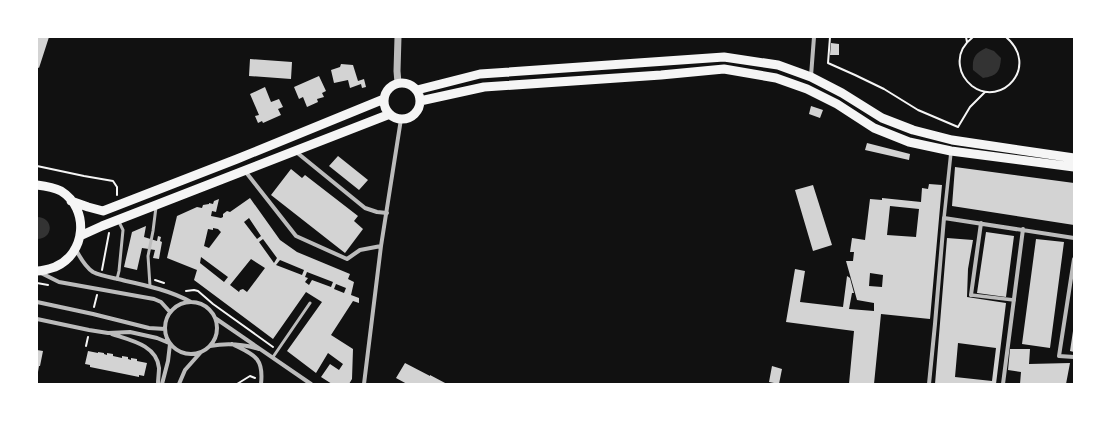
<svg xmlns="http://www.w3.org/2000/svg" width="1111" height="421" font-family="Jost,sans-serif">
<rect width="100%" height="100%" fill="#111"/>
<path fill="#333" d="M986 48 994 51 1001 58C1000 72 997 76 983 78L973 70C972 58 975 53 986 48Z
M37 217C54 217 54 239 37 239Z"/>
<path fill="#d3d3d3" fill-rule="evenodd" d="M37 37H49L39 68 37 67Z
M831 43 839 44V55H830Z
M250 59 292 62 291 79 249 76Z
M341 64 353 65 358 81 364 79 366 87 362 88 361 84 350 88 348 80 334 83 331 70 340 67Z
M319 76 326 91 322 93 324 97 317 99 318 102 307 107 303 97 299 99 294 87Z
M265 87 271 102 279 99 283 107 278 109 281 115 263 123 262 121 258 123 255 116 259 115 250 94Z
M811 106 823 110 820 118 809 114Z
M867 143 910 154 909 160 865 150Z
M338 156 368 180 359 190 329 166Z
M955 167 1074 183V225L952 206Z
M291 169 302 178 305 175 358 216 354 221 363 229 345 253 271 195Z
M929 184 942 185 930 319 881 314 874 384H849L854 331 786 322 795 269 805 271 800 302 843 307 847 276 850 278 854 293H852L849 309 874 311V303L857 300 846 261H853L854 252H850L852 238 865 240 870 199 882 200V198L921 202 922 188 928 189ZM890 206 919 209 916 237 887 235ZM870 273 883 275 882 287 869 286Z
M813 185 832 245 813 251 795 190Z
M250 198 280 240 297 252 350 274 348 279 354 282 351 295 359 298V303L353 301 331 335 353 349 352 379 349 384H332L321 377 330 364 339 370 343 364 328 353 316 373 287 351 322 302 306 292 273 339 194 280 197 270 167 258 177 216 197 207 202 208 203 205 209 204V203L213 204 214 201 219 199 216 212 212 211 211 216 221 218 223 217V214L227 211 230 212ZM249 218 261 236 257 239 244 222ZM213 228 218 229 221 232 209 248 204 246 208 229 213 230ZM263 239 277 258 274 263 259 242ZM201 257 228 277 224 282 200 263ZM251 259 265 268 247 292 243 289 240 290 239 292 230 285ZM280 260 304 270 302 275 276 265ZM307 272 333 282 331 287 312 280 309 285 305 282 308 278 305 277ZM336 284 346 288 344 293 334 289Z
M146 226 144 237 157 241 158 236 161 237 160 241 162 242 159 259 153 258 155 250 142 248 137 270 124 267 132 232Z
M986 232 1014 236 1006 297 977 293Z
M947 238 973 240 968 269 967 297 1006 303 996 384H935ZM958 343 996 348 992 381 955 377Z
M1036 239 1064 242 1050 348 1022 344Z
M1073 331H1074V352L1070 351Z
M1010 349H1030L1029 364 1070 363 1066 384H1020L1021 372 1008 370Z
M37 350 43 351 40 366H39L38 372Z
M88 351 98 353V352L104 353V354L107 355V353L113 354V356L122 358V356L128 357V359L131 360V358L137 359V361L147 363 144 376 139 375V377L90 367V365L85 364Z
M405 363 430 376V375L447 384H407L396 378Z
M772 366 782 369 779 384 769 382Z"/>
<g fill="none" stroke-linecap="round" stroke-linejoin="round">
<path stroke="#f5f5f5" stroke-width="2" d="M830 37 828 63 855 75 884 89 918 110 958 127
M966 37 967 42
M973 37C964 44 958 54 960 66 961 74 966 81 972 86 1002 108 1040 66 1006 37
M958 127 970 107 985 92
M37 166 84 176 113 181 117 187V195
M102 270 109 233
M155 280 164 283
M37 283 48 285
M186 291 194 290 198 291 213 304 273 347
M94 307 97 295
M86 346 88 337
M237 384 250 376 255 378"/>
<path stroke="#bcbcbc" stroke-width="3" d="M117 279 119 271 123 230 119 222
M150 286 148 256 153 231 156 207
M273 357 310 303"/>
<path stroke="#bcbcbc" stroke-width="3.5" d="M944 218 951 152
M971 295 1014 300"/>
<path stroke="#bcbcbc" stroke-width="4" d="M811 76 814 37
M295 151 365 208 377 212 387 213
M245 171 296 236 347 259 360 250 381 246
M76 250C80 257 85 267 93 272 103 277 116 278 126 281 149 286 171 291 191 302
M1074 259 1059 356 1074 357
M41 273 59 282 154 299 161 302 170 312
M971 295 981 223
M37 302 93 314 149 328 165 329
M165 328a26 26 0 1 1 52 0a26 26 0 1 1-52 0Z
M215 318 311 384
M37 319 89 330 108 333 130 332 157 338 169 343
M112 334C130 340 157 345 159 368 159 373 158 379 158 384
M232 344C254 355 264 357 261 384
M210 346C227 343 243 344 259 349
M162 384 168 361 170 344
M179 384 185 370 201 352
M364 384 381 246 401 119
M929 384 935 324 944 218 1074 238
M1003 384 1023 229"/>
<path stroke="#bcbcbc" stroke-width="7" d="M398 37 397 71 398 83"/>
<path stroke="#f5f5f5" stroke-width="9" d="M384 101a18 18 0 1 1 36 0a18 18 0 1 1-36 0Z
M417 90 480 74 724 57 778 65 811 77 842 93 882 118 913 130 952 140 1074 158
M420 101 484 87 661 75 724 69 776 78 807 89 837 104 874 128 909 142 951 151 1074 167
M37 185C45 186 53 187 61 191 90 209 86 254 55 267 49 269 43 271 37 271
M71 201 88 207 103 211 237 159 384 99
M80 236 102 226 390 114"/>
</g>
<rect width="1111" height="421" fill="none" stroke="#ffffff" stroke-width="76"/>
</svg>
